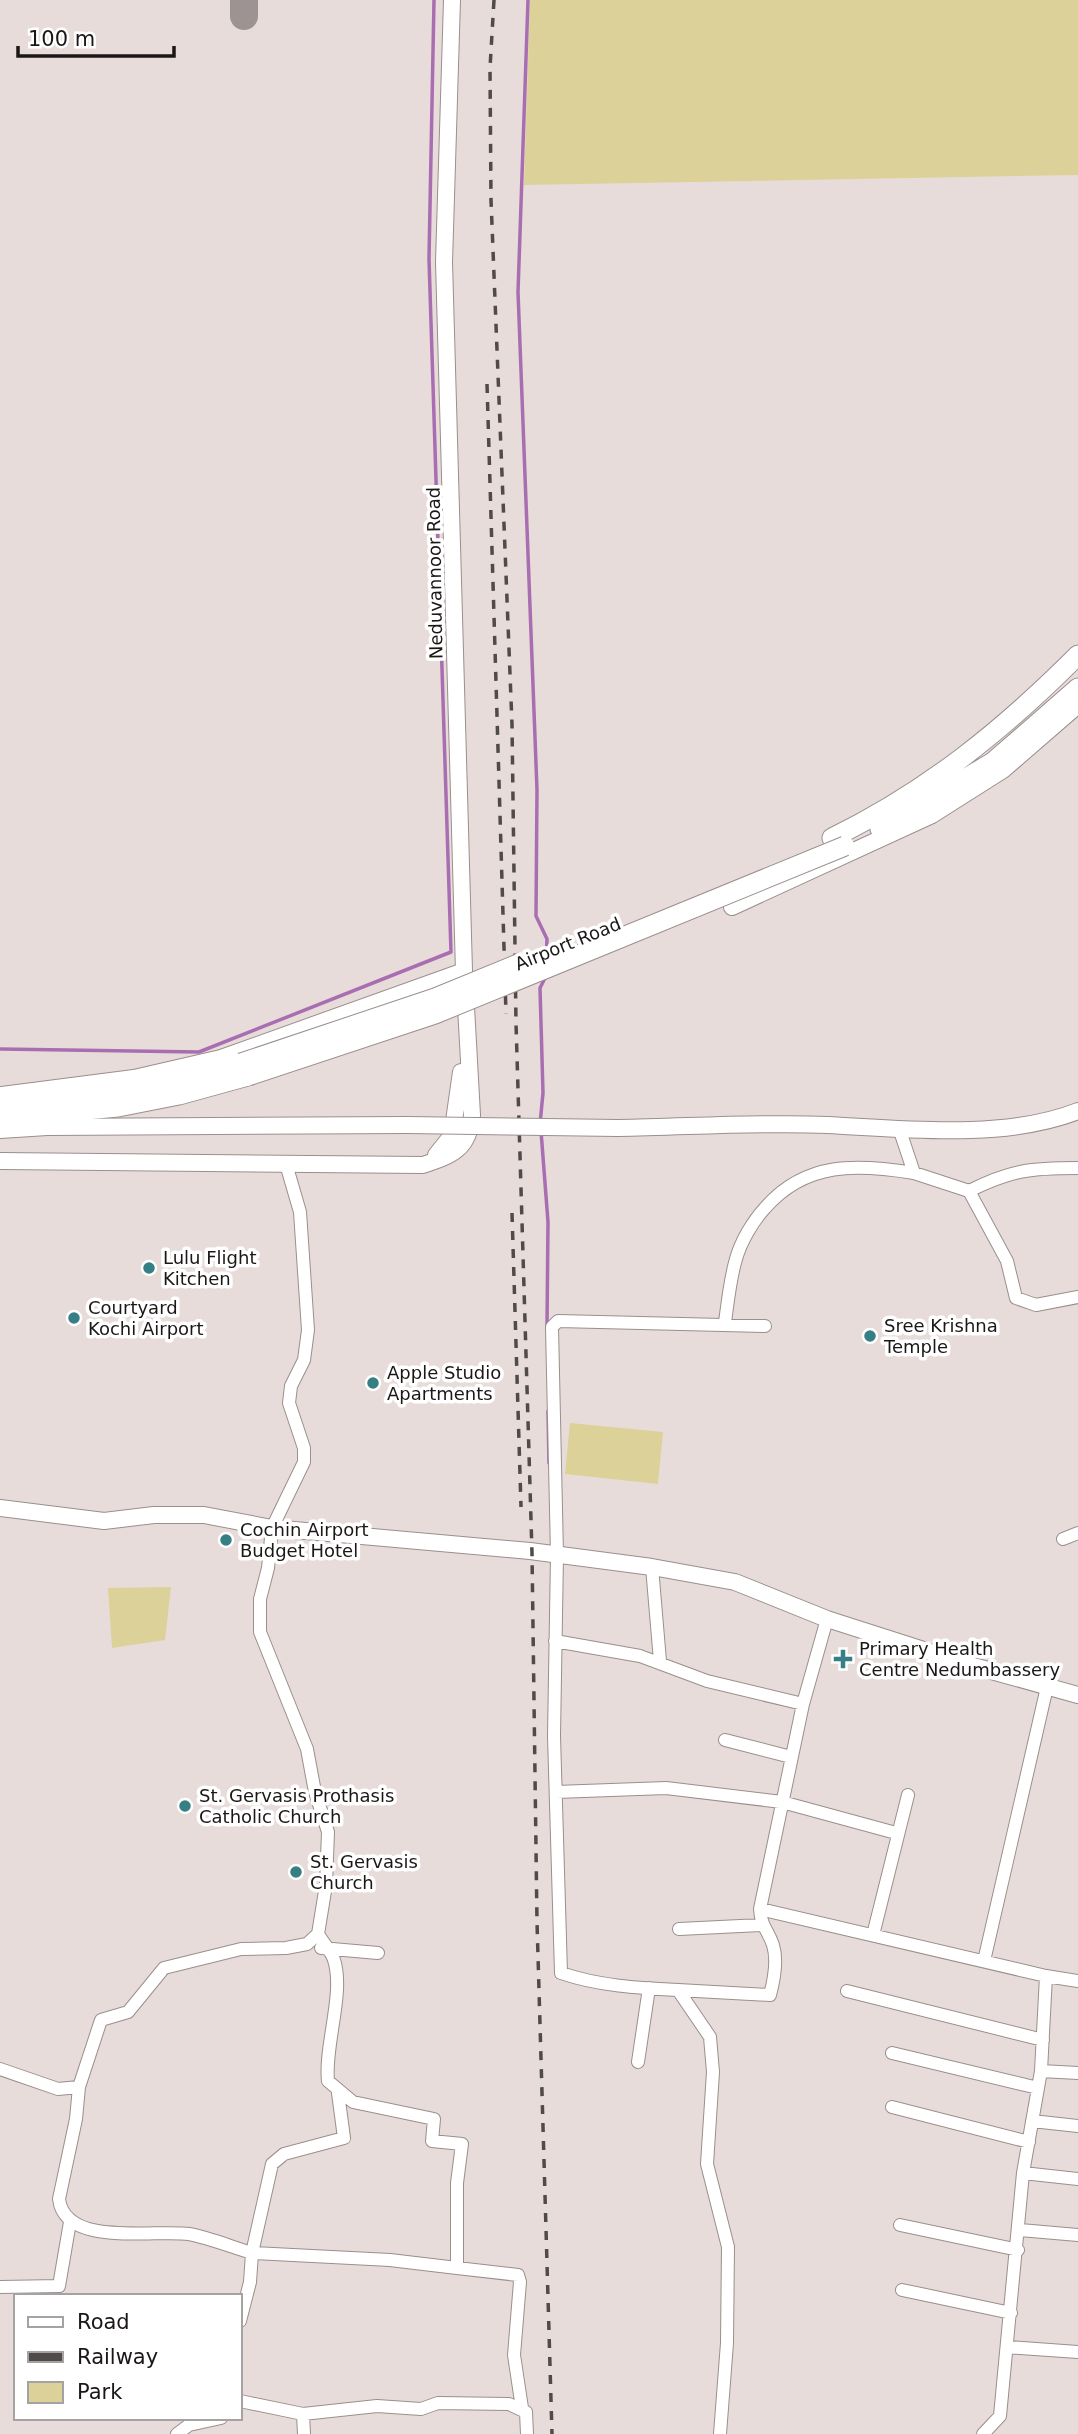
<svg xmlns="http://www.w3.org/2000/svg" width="1078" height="2434" font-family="'DejaVu Sans',sans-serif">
<rect width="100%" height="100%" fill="#e7dcda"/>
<path fill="#dcd299" d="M530 0H1078V175L524 185Z
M570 1423 663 1432 658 1484 565 1474Z
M171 1587 165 1640 112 1648 108 1588Z"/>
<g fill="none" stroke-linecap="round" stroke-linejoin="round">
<path stroke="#a96eb1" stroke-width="3.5" d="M528 0 518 292 537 790 536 916 547 939 546 961
M0 1049 199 1052 451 952 429 259 434 0
M540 1124 543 1093 540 988 546 976
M541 1131 548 1222 547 1326
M548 1411 549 1463"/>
<path stroke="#9c9392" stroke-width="28" d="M244 16V0"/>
<defs>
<path id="street" d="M900 1131 914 1173 969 1191 1007 1261 1016 1298 1036 1305 1078 1297
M969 1191C1011 1170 1031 1168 1078 1168
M725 1322C728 1301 730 1279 736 1259 741 1241 753 1221 765 1208 806 1161 857 1164 914 1173
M1063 1539 1078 1533
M652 1567 660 1661
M555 1641 640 1656 707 1681 803 1704
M725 1740 791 1757
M556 1792 666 1788 782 1802 896 1833
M760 1909 1046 1976 1041 2071 1023 2173 1000 2416 983 2434
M679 1929 761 1925
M318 1934C322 1941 329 1949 333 1957 346 1990 324 2045 328 2081L353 2102 434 2119 432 2141 462 2144 457 2183V2268L390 2260 252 2253 272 2164 284 2154 344 2138 338 2093
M873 1935 908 1795
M321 1948 378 1953
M984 1961 1047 1687
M1046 1976 1078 1981
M678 1990C638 1988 599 1986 561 1973L554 1736 557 1555 552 1327 558 1321 765 1326
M847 1991 1043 2040
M892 2053 1038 2088
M638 2062 649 1988
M0 2069 58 2089 79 2087 101 2020 128 2012 164 1968 241 1949 286 1948 307 1944 318 1934 326 1885 328 1832 315 1792 307 1749 260 1632V1599L268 1568 272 1528 304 1462V1448L289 1403 291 1386 304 1360 308 1330 300 1212 286 1164
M1041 2071 1078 2073
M79 2087 76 2119 59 2199C65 2248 155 2229 189 2234 210 2238 232 2247 252 2253L250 2282 240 2321
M892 2107 1029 2142
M1032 2121 1078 2126
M1023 2173 1078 2179
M900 2225 1018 2250
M1020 2230 1078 2235
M457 2268 518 2275 520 2282 514 2355 522 2408
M0 2287 59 2286 70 2222
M902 2290 1011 2313
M1007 2347 1078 2352
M240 2401 303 2414 304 2434
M303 2414 377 2406 421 2409 438 2403 509 2404 526 2412 527 2434
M177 2434 189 2425 221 2418
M720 2434 727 2343 728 2247 707 2164 713 2072 710 2037 678 1990 770 1995C774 1980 778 1961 773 1945 768 1930 761 1927 760 1909L803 1704 827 1619"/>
<path id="secondary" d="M732 907 932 815 1003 770 1078 705
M2 1095 134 1078 221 1058 464 971
M618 1128C688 1127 758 1122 828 1125 904 1129 1005 1140 1078 1111
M0 1130 47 1127 407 1125
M436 1155 452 1135 461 1072
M0 1161 423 1165C453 1155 469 1149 472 1115L464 971 444 262 452 0
M0 1508 104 1521 154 1515H204L272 1528 530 1551 652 1567 735 1582 827 1619 977 1667 1078 1695"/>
<path id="primary" d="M880 829 993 762 1078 688
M832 838C928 791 1003 730 1078 655
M0 1104 109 1094 175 1082 241 1063
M0 1118 118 1107 179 1095 248 1076"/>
</defs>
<use href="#street" stroke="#998f8d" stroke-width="14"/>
<use href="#secondary" stroke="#998f8d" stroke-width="18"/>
<use href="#primary" stroke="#998f8d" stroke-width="21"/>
<use href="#street" stroke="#fff" stroke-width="12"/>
<use href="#secondary" stroke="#fff" stroke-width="16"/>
<use href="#primary" stroke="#fff" stroke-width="19"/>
<path stroke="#504a4a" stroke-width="3.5" stroke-dasharray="9 9" stroke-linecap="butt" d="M494 0 490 68 491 200 512 724 516 1023 532 1553 537 1922 552 2434
M487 384 506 1014
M512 1213 521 1507"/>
<defs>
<path id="secondary-bridge" d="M407 1125 618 1128"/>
<path id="primary-bridge" d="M241 1063 435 998 523 962
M248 1076 435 1014 845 846"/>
</defs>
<use href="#secondary-bridge" stroke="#998f8d" stroke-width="18" stroke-linecap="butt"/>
<use href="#primary-bridge" stroke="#998f8d" stroke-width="21" stroke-linecap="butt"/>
<use href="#secondary-bridge" stroke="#fff" stroke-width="16"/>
<use href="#primary-bridge" stroke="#fff" stroke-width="19"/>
</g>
<g fill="#367f84" stroke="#fff" stroke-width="2.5">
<circle cx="149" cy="1268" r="7"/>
<circle cx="74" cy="1318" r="7"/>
<circle cx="870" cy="1336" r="7"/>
<circle cx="373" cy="1383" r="7"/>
<circle cx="226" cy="1540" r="7"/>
<path d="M839.5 1648.5h7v7h7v7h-7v7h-7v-7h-7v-7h7z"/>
<circle cx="185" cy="1806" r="7"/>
<circle cx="296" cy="1872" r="7"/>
</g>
<g text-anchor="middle" stroke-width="7" stroke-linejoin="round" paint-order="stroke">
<g font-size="18" fill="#1b1717" stroke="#fff">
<text transform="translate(435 573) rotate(-91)" y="6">Neduvannoor Road</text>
<text transform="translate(568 944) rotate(-22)" y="6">Airport Road</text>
</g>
<g font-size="18" fill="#1b1717" stroke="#fff" text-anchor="start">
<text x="163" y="1264">Lulu Flight<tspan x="163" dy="21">Kitchen</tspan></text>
<text x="88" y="1314">Courtyard<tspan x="88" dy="21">Kochi Airport</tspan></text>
<text x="884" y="1332">Sree Krishna<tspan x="884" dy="21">Temple</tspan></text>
<text x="387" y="1379">Apple Studio<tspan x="387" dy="21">Apartments</tspan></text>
<text x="240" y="1536">Cochin Airport<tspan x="240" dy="21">Budget Hotel</tspan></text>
<text x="859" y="1655">Primary Health<tspan x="859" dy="21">Centre Nedumbassery</tspan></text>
<text x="199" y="1802">St. Gervasis Prothasis<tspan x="199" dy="21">Catholic Church</tspan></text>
<text x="310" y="1868">St. Gervasis<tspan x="310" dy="21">Church</tspan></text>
</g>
</g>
<rect x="14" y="2294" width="228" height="126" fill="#ffffff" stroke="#a4a2a2" stroke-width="2"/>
<rect x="28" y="2317" width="35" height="10" fill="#ffffff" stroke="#a4a2a2" stroke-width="2"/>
<text x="77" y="2329" font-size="21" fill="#1b1717">Road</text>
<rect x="28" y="2352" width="35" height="10" fill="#504a4a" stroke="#a4a2a2" stroke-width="2"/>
<text x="77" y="2364" font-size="21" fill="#1b1717">Railway</text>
<rect x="28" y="2382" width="35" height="21" fill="#dcd299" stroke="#a4a2a2" stroke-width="2"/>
<text x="77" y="2399" font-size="21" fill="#1b1717">Park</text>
<path d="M18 46v10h156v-10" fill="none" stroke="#1b1717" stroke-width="3.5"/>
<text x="28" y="46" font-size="21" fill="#1b1717" stroke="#ffffff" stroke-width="5" paint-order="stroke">100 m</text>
</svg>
